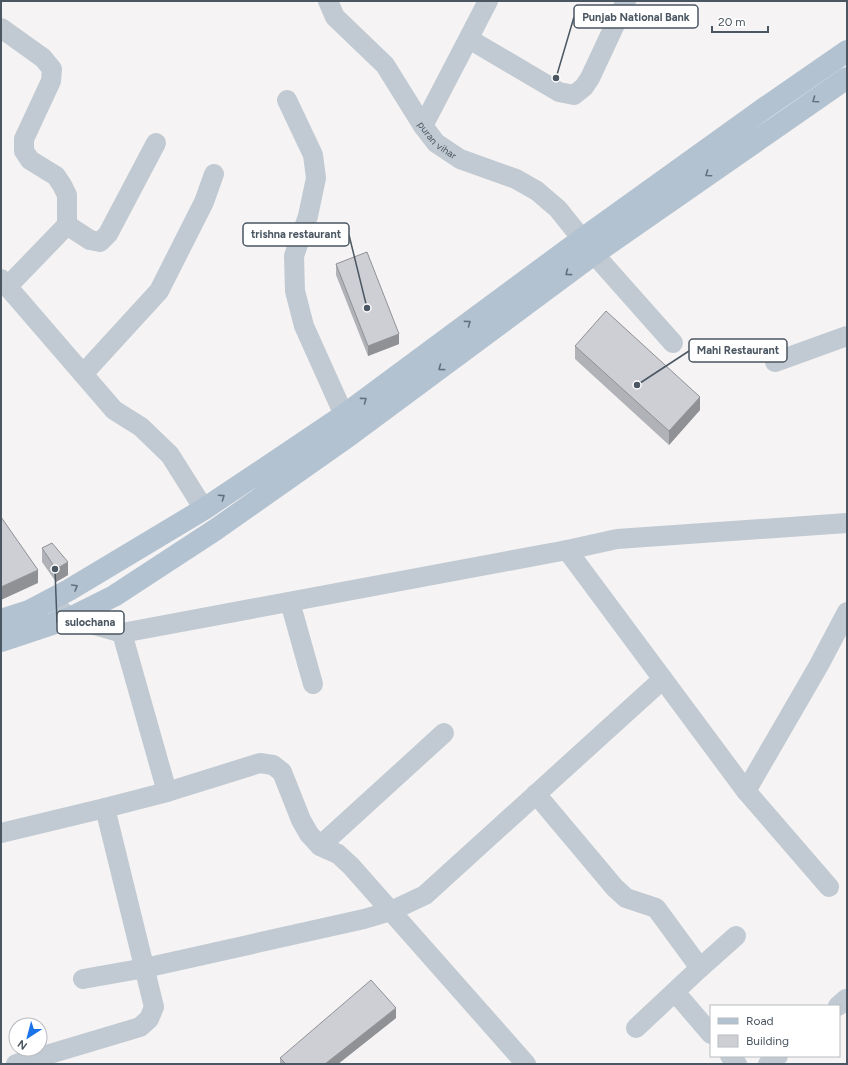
<svg xmlns="http://www.w3.org/2000/svg" width="848" height="1065" font-family="Figtree,sans-serif">
<rect width="100%" height="100%" fill="#f5f3f3"/>
<g fill="none" stroke-linecap="round" stroke-linejoin="round">
<g stroke="#c1cad2" stroke-width="20">
<path id="s1" d="M328 1 335 17 385 65 423 126 436 143 460 159 516 179 537 191 558 209 582 239"/>
<path d="M1 28 43 58 52 69 51 81 24 139V151L30 160 56 176 62 185 67 195V225L8 286"/>
<path d="M469 39 559 92 574 95 584 87 590 78 626 1"/>
<path d="M287 100 313 155 316 178 308 216 294 256 295 291 304 326 344 415"/>
<path d="M423 126 488 1"/>
<path d="M67 225 90 240 100 242 108 234 156 143"/>
<path d="M594 254 673 343"/>
<path d="M1 279 114 410 141 427 170 455 204 509"/>
<path d="M775 362 847 336"/>
<path d="M83 374 159 291 204 202 214 174"/>
<path d="M567 550 746 791 829 887"/>
<path d="M49 600 70 618 122 633 567 550 617 539 847 523"/>
<path d="M290 602 313 684"/>
<path d="M122 633 167 792"/>
<path d="M746 791 819 665 847 612"/>
<path d="M536 794 615 888 626 898 656 908 700 968 736 936"/>
<path d="M1 833 105 808 167 792 260 763 273 765 282 772 301 820 309 834 320 846 338 854 351 866 526 1064"/>
<path d="M320 846 444 733"/>
<path d="M83 979 145 968 364 919 391 911 425 895 663 679"/>
<path d="M675 992 711 1034"/>
<path d="M838 1006 846 999"/>
<path d="M636 1028 700 968"/>
<path d="M730 1056 737 1064"/>
<path d="M16 1064 140 1027 149 1019 154 1007 105 808"/>
<path d="M768 1064 778 1056"/>
</g>
<path stroke="#b3c2d1" stroke-width="22" d="M1 620 29 611 69 590 204 509 267 467 344 415 582 239 766 107 847 51
M1 641 70 618 114 596 215 530 350 435 594 254 847 78"/>
</g>
<path fill="#b0b2b7" d="M336 264 399 344 368 356 336 275Z
M575 346 700 410 669 445 575 359Z
M42 548 68 575 56 582 42 562Z
M396 1018 338 1064H280V1058Z"/>
<path fill="#909195" d="M399 334V344L368 356V346Z
M700 397V410L669 445V431Z
M68 562V575L56 582V569Z
M38 570V583L1 600V587Z
M396 1008V1018L338 1064H325Z"/>
<path fill="#cdcfd5" stroke="#909195" d="M367 252 399 334 368 346 336 264Z
M606 311 700 397 669 431 575 346Z
M1 517 38 570 1 587Z
M52 543 68 562 56 569 42 548Z
M371 980 396 1008 325 1064H286L280 1058Z"/>
<defs><path id="oneway-chevron" d="M-2-3.5L2.5 0L-2 3.5" fill="none" stroke-width="1.6" stroke-linecap="round" stroke-linejoin="round"/></defs>
<g stroke="#64717d">
<use href="#oneway-chevron" transform="translate(815 100) rotate(145)"/>
<use href="#oneway-chevron" transform="translate(708 174) rotate(145)"/>
<use href="#oneway-chevron" transform="translate(568 273) rotate(143)"/>
<use href="#oneway-chevron" transform="translate(468 323) rotate(-36)"/>
<use href="#oneway-chevron" transform="translate(441 368) rotate(143)"/>
<use href="#oneway-chevron" transform="translate(364 400) rotate(-36)"/>
<use href="#oneway-chevron" transform="translate(222 497) rotate(-34)"/>
<use href="#oneway-chevron" transform="translate(75 587) rotate(-30)"/>
</g>
<g text-anchor="middle" stroke-width="4" stroke-linejoin="round" paint-order="stroke">
<g font-size="10" fill="#4a5661" stroke="#fff">
<text dy="4" stroke="none"><textPath href="#s1" startOffset="179">puran vihar</textPath></text>
</g>
</g>
<path fill="none" stroke="#4a5661" stroke-width="1.5" d="M556 78L574 17M367 308L349 235M637 385L689 351M55 569L57 623"/>
<g fill="#4a5661" stroke="#fff" stroke-width="1.5">
<circle cx="556" cy="78" r="4"/>
<circle cx="367" cy="308" r="4"/>
<circle cx="637" cy="385" r="4"/>
<circle cx="55" cy="569" r="4"/>
</g>
<g fill="#fff" stroke="#4a5661" stroke-width="1.5">
<rect x="574" y="5" width="124" height="23" rx="4"/>
<rect x="243" y="223" width="106" height="23" rx="4"/>
<rect x="689" y="339" width="98" height="23" rx="4"/>
<rect x="57" y="611" width="67" height="23" rx="4"/>
</g>
<g font-size="11" text-anchor="middle" font-weight="bold" fill="#4a5661">
<text x="636" y="21">Punjab National Bank</text>
<text x="296" y="238">trishna restaurant</text>
<text x="738" y="354">Mahi Restaurant</text>
<text x="90" y="626">sulochana</text>
</g>
<rect width="848" height="1065" fill="none" stroke="#4a5661" stroke-width="4"/>
<rect x="710" y="1005" width="130" height="52" fill="#ffffff" stroke="#b7bbc0"/>
<rect x="718" y="1018" width="20" height="6" fill="#b3c2d1" stroke="#b7bbc0"/>
<text x="746" y="1025" font-size="12" fill="#4a5661">Road</text>
<rect x="718" y="1035" width="20" height="12" fill="#cdcfd5" stroke="#b7bbc0"/>
<text x="746" y="1045" font-size="12" fill="#4a5661">Building</text>
<g transform="translate(28 1037) rotate(216)"><circle r="19" fill="#ffffff" stroke="#b7bbc0"/>
<path d="M0-3L7 15L0 10L-7 15Z" fill="#1a73e8"/>
<text y="-6" font-size="11" font-weight="bold" text-anchor="middle" fill="#4a5661">N</text>
</g>
<path d="M712 26v6h56v-6" fill="none" stroke="#4a5661" stroke-width="2"/>
<text x="718" y="26" font-size="12" fill="#4a5661" stroke="#ffffff" stroke-width="3" paint-order="stroke">20 m</text>
</svg>
